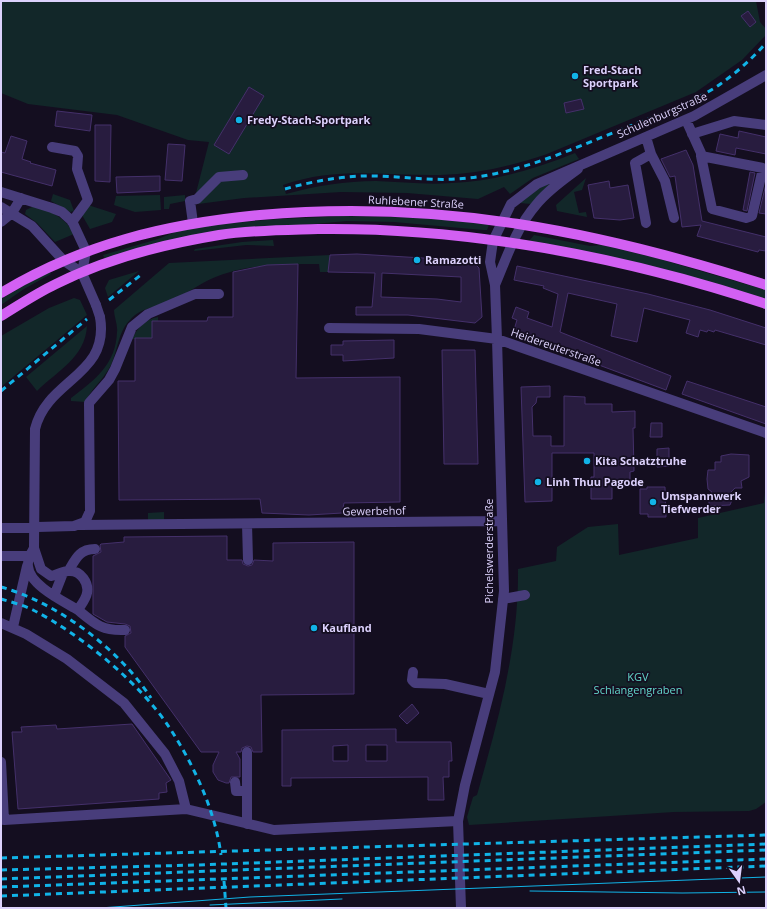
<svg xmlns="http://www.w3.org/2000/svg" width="767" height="909" font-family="'Open Sans',sans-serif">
<rect width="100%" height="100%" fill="#140e20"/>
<path fill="#122729" d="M1 1H756L760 22 766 29V35L742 60 696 92 547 154C512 166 477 174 440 175 386 176 337 166 283 185L286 194C315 186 346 181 376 181 401 182 427 185 452 183 495 181 535 169 575 153L579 159 533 178 510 194 504 187 478 199 407 193 341 192 244 198 198 204 196 193 209 142 188 140 117 115 28 104 1 93Z
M558 178 531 204 520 203 534 191Z
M586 178 582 190 574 192 579 213 586 212 587 217 557 211 556 205Z
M53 194 70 200 74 211 70 212 51 201Z
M160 195 161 210 135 212 114 205 116 196Z
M185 195V201L170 204 169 209H164V197Z
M88 205 116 214 112 222 90 229 82 215Z
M34 206C52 212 65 217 74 234L55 242 37 223 25 214 26 210Z
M344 216 437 218 489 225 487 230H483L394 222 347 221 314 224 277 226 105 259 103 255 158 239 177 231 218 224 279 219Z
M534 235 590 246 602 245 656 258 766 290V300L529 241Z
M273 240 274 246 246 245 194 251 195 249 242 242Z
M330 255 328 272H320L319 264C281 264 238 264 203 283 192 289 182 296 171 301 156 308 141 307 130 320 118 332 118 350 111 365 104 379 92 388 85 402L71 401V398C95 380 116 364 117 332 118 325 114 317 114 310L169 263Z
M49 271 51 274 24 289 1 305V299Z
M139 271 108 297 105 288 109 280Z
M74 298 80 300 87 315 1 387V336L49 308Z
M158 317V321H152V338L132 339C137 328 146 319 158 317Z
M87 326C85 358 57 371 37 391L26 377Z
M766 481V802L756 809 749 811 674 812 469 825 467 817 473 797 477 795C498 721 519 647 518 569L556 561 557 547 588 527 618 524 619 555 698 538V518L764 503Z
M164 512V521L148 522V513Z"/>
<path fill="#281c3f" stroke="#44306a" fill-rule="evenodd" d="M748 11 756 22 750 27 741 16Z
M249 87 264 96 229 154 214 145Z
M581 99 584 109 566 113 564 103Z
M57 111 92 115 90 131 55 126Z
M95 125H111L110 182 95 181Z
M739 131 766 137V154L736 148 735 155 716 151 720 134 738 138Z
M11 136 27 141 22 159 31 162 30 163 56 170 52 186 1 172V152L5 153Z
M168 144 185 145 182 181 165 180Z
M686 150 693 165 702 221 766 237V251L759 250 758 252 697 236 701 225 682 227 675 176 670 177 661 159Z
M750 172 755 173 747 211 743 210Z
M160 176V191L117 193 116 177Z
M609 181 610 188 628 185 634 218 620 220 594 218 588 185Z
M766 184V214L759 213Z
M357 254 472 261 479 268 482 317 475 323 408 315H356V307H372L375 273 328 272 330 255ZM382 273 461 277V302L437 299 381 297Z
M298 264 296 378 400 377V502L344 503 342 513 309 515 262 513 260 499 119 500 118 381H135V338H152V321H207L208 317H233V272L267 265Z
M517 266 648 294 710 310 766 328V345L715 330 714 332 708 330 707 332 700 330 698 337 686 333 690 320 644 308 637 342 611 336 617 304 568 293 560 332 671 376 666 390 513 333 517 320 512 318 516 307 529 312 527 318 552 327 558 294 543 288 544 286 514 280Z
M394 340V358L343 361V355H331V345H343V341Z
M442 350H475L478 464H444Z
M687 381 766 407V424L682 394Z
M550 386V397H537L536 403 532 407 533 436H551V446H564V396L585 397V404H612V412L635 411V428H633L634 471 630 472V480H612V499H591V477H594V453H552V501L525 502 521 387Z
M651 423H662V437H650Z
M669 448V466L657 467V449Z
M731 454 749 455V477L741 481 742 488H735L727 496 732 500 730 505 709 506V495L712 492 708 489 707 479 708 470H715V462H721V456Z
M647 487H665L666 517H648V514H640V489H647Z
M227 536V560H242L243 564 248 566 252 565 254 560 273 561V543L354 542V694L261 695 262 752H253L251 747 247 746 242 748 241 752H236L240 759V777H231L229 783H226L218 780 213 772V765L219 752H201L125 647V636L131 633 130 626 125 624 107 622 93 614V556L101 552 100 545 101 544 124 542V537Z
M412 704 419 713 407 724 399 716Z
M132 724 171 780 166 783 167 792 159 793V799L18 809 12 732H22L21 727 56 725 57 729Z
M396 729V742H451L452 761H449V777H443L444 800H428V777L291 778V786H282V730ZM348 745V761H333V746ZM366 745H387V761H366Z"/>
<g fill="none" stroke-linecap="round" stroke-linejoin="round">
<path stroke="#483d7b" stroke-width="10" d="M686 120 701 153V156L712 209 746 218 752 216 763 168 701 156
M692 134 734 121 766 125
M646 137 651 154 635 163 646 223
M52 147 75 151 78 156 77 169 88 200 72 222
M651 154 665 181 674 218
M1 192 52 208 62 212 72 221 86 251 82 273
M1 207 32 226 63 260 82 273
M1 222 12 213 21 198
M193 223 190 201 197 199 219 177 243 175
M82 273 96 305
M495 285C507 257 516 228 536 205 547 191 564 179 578 169
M329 328 419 329 497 339 766 433
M247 524 248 560
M81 525 502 521
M1 528 74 526 85 522 90 511 89 403 109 380 115 369 132 327 148 314 195 294H219
M34 548C31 553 27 560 28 566 29 585 63 601 78 610 81 605 86 599 87 593 89 583 81 571 70 571 64 570 57 575 51 576L41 569 34 548 35 429C47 379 110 376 100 317
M1 556H30
M69 570C76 558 80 549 95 549
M54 596 63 573
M503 599 525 595
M78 610C95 624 102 631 125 630
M1 623 26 634 67 659 124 703 165 754 179 781 186 809
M13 627 27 566
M413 672 412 680 415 683 445 684 489 694
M247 752V824
M1 762 4 820 186 809 274 830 458 821
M235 782 236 791H247
M461 908 458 821 465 785 495 672 504 591 497 339 495 285 490 262 493 241 511 204 537 184 694 116 766 75"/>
<path stroke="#d260f3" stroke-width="10" d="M1 293C82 244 166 224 260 215 438 199 598 231 766 285
M1 316C19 305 37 293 56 284 106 259 164 244 219 235 251 230 285 230 318 229 468 227 624 257 766 304"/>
<path stroke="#11b3e7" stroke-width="1" d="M530 891 682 893 766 892
M210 905 342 899
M100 908 250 897 766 877"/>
<path stroke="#11b3e7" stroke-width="3" stroke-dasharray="6 5" stroke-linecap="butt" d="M285 189C310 182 336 177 362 176 393 175 425 181 456 179 513 176 567 151 620 130 653 117 689 105 719 85 736 73 752 59 766 43
M109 300 142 274
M1 391 87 319
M1 587C58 603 119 649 151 698
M1 599C11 602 23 605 33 610 80 634 140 683 169 727 194 765 215 810 221 855
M1 858 766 835
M1 870 197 865 766 844
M1 879 766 850
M224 881 226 908
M1 887 766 859
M1 896 766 866"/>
<path stroke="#483d7b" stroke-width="10" d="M96 305 100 317"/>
</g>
<g fill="#11b3e7" stroke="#140e20" stroke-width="1.5">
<circle cx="575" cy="76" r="4"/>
<circle cx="239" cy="120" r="4"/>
<circle cx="417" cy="260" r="4"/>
<circle cx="587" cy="461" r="4"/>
<circle cx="538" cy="482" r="4"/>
<circle cx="653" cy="502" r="4"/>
<circle cx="314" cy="628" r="4"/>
</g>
<g text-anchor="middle" stroke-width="3.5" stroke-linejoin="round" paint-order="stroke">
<g font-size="11" font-weight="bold" fill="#dcd1fc" stroke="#140e20" text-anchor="start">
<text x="583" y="74">Fred-Stach<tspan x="583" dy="13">Sportpark</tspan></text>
<text x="247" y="124">Fredy-Stach-Sportpark</text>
<text x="425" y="264">Ramazotti</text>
<text x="595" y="465">Kita Schatztruhe</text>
<text x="546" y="486">Linh Thuu Pagode</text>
<text x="661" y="500">Umspannwerk<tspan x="661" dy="13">Tiefwerder</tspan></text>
<text x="322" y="632">Kaufland</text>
</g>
<g font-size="11" fill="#dcd1fc" stroke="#140e20">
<text transform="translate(662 115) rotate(-24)" y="4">Schulenburgstraße</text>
<text transform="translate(416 202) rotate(3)" y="4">Ruhlebener Straße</text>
<text transform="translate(556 347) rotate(19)" y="4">Heidereuterstraße</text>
<text transform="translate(374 511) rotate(-1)" y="4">Gewerbehof</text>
<text transform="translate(489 551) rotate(-90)" y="4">Pichelswerderstraße</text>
</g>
<g font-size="11" fill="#62d6ca" stroke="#140e20">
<text x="638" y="681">KGV<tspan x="638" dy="13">Schlangengraben</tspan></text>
</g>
</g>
<rect width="767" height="909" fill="none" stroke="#dcd1fc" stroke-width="4"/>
<g transform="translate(739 881) rotate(166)" stroke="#140e20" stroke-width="3" paint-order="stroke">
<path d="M0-3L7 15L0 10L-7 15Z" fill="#dcd1fc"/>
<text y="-6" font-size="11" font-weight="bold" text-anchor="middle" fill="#dcd1fc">N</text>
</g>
</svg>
